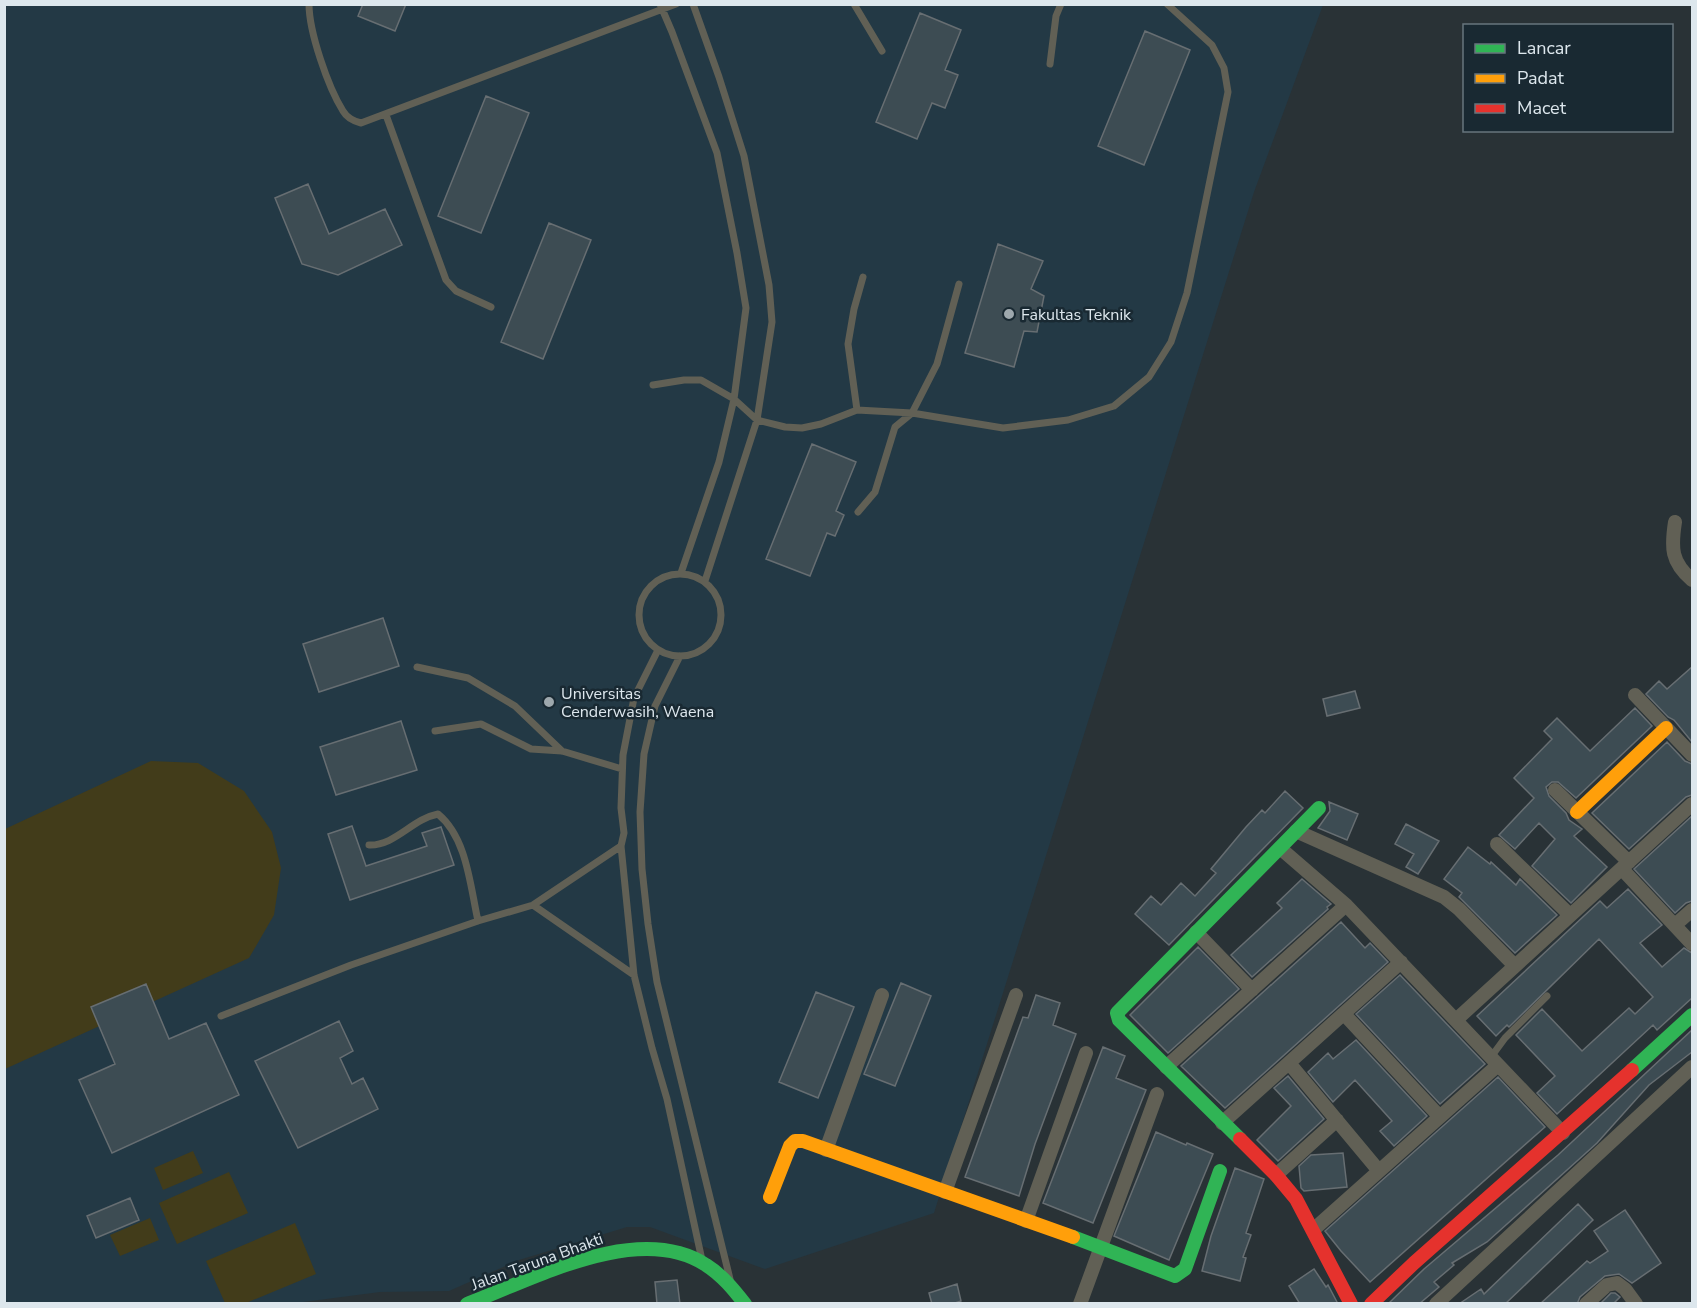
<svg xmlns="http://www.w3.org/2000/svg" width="1697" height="1308" font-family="'Nunito Sans',sans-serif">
<rect width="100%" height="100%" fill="#293236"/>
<path fill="#233945" d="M5 5H1323L1254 192 934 1213 765 1269 650 1227H627L519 1260 449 1291 380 1292 288 1304H5Z"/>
<path fill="#423c1a" d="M151 761 198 763 244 791 272 832 281 868 274 915 249 958 5 1069V829Z
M193 1151 203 1173 163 1190 154 1168Z
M229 1172 248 1213 177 1244 159 1203Z
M150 1218 159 1240 120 1256 110 1235Z
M295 1223 316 1274 246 1303H225L206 1261Z"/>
<path fill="#3d4c53" stroke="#676e72" stroke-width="1.5" d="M363 4H406L395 31 358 16Z
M920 13 961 30 945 70 958 75 945 108 932 103 917 139 876 122Z
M1145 31 1190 50 1144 165 1098 146Z
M486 96 529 113 481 233 438 216Z
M308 184 329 234 385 209 402 245 338 275 302 264 275 198Z
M549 223 591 240 543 359 501 342Z
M998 244 1043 261 1031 289 1044 296 1037 332 1024 331 1014 367 965 353Z
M812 444 856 462 836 511 844 515 835 536 827 533 810 576 766 559Z
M383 618 399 666 319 692 303 644Z
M1692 667V742L1674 720 1668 717 1646 694 1659 681 1667 689Z
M1355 691 1360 708 1327 716 1323 699Z
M1635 708 1652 726 1576 798 1558 782H1552L1546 787 1549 796 1566 813 1569 820 1582 829 1574 836 1607 867 1571 903 1532 866 1555 839 1539 823 1515 849 1499 835 1534 798 1514 778 1552 739 1544 731 1557 718 1590 751Z
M401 721 417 770 336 795 320 747Z
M1667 742 1685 761 1692 764V795L1686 797 1629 849 1592 813Z
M1285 791 1303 808 1169 945 1135 914 1151 896 1161 905 1181 883 1195 896 1216 873 1211 869 1246 827 1262 810 1265 813Z
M1329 802 1358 814 1347 840 1318 828 1330 811Z
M1692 816V901L1686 903 1675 913 1634 869Z
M1406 824 1439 841 1418 874 1406 867 1414 854 1395 844Z
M352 826 366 866 427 846 422 833 441 827 454 865 350 900 328 834Z
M1468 847 1490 864 1491 862 1516 885 1520 879 1557 915 1515 953 1459 897 1462 893 1444 879Z
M1302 879 1331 904 1327 907 1328 909 1252 977 1231 955 1282 908 1277 903Z
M1628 889 1662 925 1640 943 1662 967 1684 948 1692 953V998L1657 1030 1653 1025 1557 1114 1537 1093 1555 1076 1516 1035 1542 1009 1582 1051 1629 1008 1635 1014 1653 997 1599 939 1509 1027 1507 1025 1496 1036 1477 1016 1600 901 1607 908Z
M1341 922 1365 948 1370 943 1388 962 1225 1108 1181 1066Z
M1198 947 1239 989 1168 1053 1130 1015Z
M1400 975 1485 1064 1440 1104 1356 1014Z
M901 983 931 996 895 1086 864 1074Z
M146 984 169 1039 206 1023 239 1095 112 1153 79 1080 115 1064 91 1007Z
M816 992 854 1007 818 1098 779 1082Z
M1036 995 1060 1003 1053 1025 1076 1034 1035 1144 1019 1196 965 1177 1023 1017 1028 1018Z
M339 1021 353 1051 340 1058 352 1084 363 1078 378 1109 298 1148 255 1061Z
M1692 1030V1052L1649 1085 1597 1143 1487 1242 1452 1263 1454 1265 1434 1282 1439 1287 1419 1304H1388L1424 1269 1558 1155Z
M1356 1040 1427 1116 1394 1146 1380 1131 1392 1121 1355 1080 1333 1102 1308 1072 1328 1053 1333 1059Z
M1103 1047 1125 1056 1116 1078 1146 1090 1093 1223 1043 1203Z
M1288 1076 1324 1119 1278 1161 1257 1140 1291 1106 1274 1088Z
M1498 1077 1545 1127 1370 1282 1341 1251 1325 1231Z
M1156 1132 1186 1145 1187 1143 1213 1154 1169 1260 1114 1236Z
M1343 1153 1347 1187 1304 1191 1301 1188 1299 1166 1311 1155Z
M1235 1168 1264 1179 1246 1233 1251 1235 1243 1257 1246 1258 1240 1281 1202 1271 1211 1236Z
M130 1198 139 1220 96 1238 87 1216Z
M1578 1204 1593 1220 1505 1304H1459L1481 1289 1484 1294Z
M1625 1210 1661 1263 1632 1283 1619 1274 1605 1276 1580 1297 1577 1304H1540L1587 1261 1590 1263 1608 1251 1594 1231Z
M1314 1269 1326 1287 1328 1285 1338 1304H1300L1289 1286Z
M677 1280 680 1304H657L655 1282Z
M957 1284 961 1301 952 1304H932L929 1293Z
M1611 1293H1615L1620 1297 1613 1304H1600Z"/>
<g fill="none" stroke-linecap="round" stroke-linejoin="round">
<path stroke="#616055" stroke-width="7" d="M309 4C309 32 328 87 343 111 347 118 353 121 361 123L676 4
M660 4 672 32 717 153 737 253 746 308 734 399 719 462 681 573
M693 4 719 77 744 156 769 285 772 322 757 420 705 581
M854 4 882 51
M1050 64 1056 16 1061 4
M386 115 446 280 456 291 491 307
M653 385 684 380H701L734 399 757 420 785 427 802 428 821 424 857 410 912 413 1003 428 1068 420 1114 406 1149 377 1171 342 1187 293 1228 92 1224 68 1212 45 1167 4
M857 410 848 344 854 309 863 277
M858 512 875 492 895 427 912 413 937 364 959 284
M639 615a41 41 0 1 1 82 0a41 41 0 1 1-82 0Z
M658 650 634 698 623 755 621 808 624 833 621 846 634 975 652 1048 667 1099 702 1260
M680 656 655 706 644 754 640 812 642 869 648 924 657 982 730 1279
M417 667 468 678 515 706 562 751
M435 731 481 724 531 749 562 751 622 769
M369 845C395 846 412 819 438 814 467 838 470 885 478 921
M533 905 634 975
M221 1016 351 965 478 921 533 905 621 846
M1491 1057 1505 1038 1547 996"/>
<path stroke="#616055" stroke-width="14" d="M1675 522C1671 548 1671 562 1692 580
M1635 695 1692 755
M1555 790 1629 862
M1296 831 1444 897 1459 909 1515 966
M1497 844 1570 915
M1280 848 1346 905 1563 1133
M1622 869 1692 944
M1675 925 1692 910
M1196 932 1252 990
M1344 1014 1440 1117
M1456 1020 1692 804
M1289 1063 1379 1171
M1166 1067 1346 905
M1222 1123 1401 962
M826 1150 882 995
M1276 1175 1337 1120
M945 1192 1016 995
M1026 1221 1086 1053
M1313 1230 1498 1065
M1080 1304 1157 1094
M1436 1304 1692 1067
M1586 1304 1607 1285 1617 1283 1625 1289 1636 1304"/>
<path stroke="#30b455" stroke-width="14" d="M1632 1070 1692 1015
M1240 1139 1119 1020 1117 1013 1319 808
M1073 1237 1175 1276 1185 1269 1220 1171
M467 1304C533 1279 639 1221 706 1265 722 1275 734 1290 745 1304"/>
<path stroke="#ff9f0a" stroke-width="14" d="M1577 812 1666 728
M770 1197 790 1146 795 1141H803L1073 1237"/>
<path stroke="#e5322d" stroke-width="14" d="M1240 1139 1276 1175 1296 1199 1351 1304
M1371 1304 1414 1263 1632 1070"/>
</g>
<g fill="#9ea8ad" stroke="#192932" stroke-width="2">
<circle cx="1009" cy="314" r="6"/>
<circle cx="549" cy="702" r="6"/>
</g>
<g text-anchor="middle" stroke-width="5" stroke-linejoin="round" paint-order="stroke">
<g font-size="16" fill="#dde7ed" stroke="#192932" text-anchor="start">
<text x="1021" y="320">Fakultas Teknik</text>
<text x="561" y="699">Universitas<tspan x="561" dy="18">Cenderwasih, Waena</tspan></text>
</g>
<g font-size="16" fill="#dde7ed" stroke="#192932">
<text transform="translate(537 1261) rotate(-20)" y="6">Jalan Taruna Bhakti</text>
</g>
</g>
<rect width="1697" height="1308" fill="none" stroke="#dde7ed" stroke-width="12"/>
<rect x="1463" y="24" width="210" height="108" fill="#192932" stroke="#67757d" stroke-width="1.5"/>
<rect x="1475" y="44" width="30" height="9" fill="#30b455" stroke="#67757d" stroke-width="1.5"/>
<text x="1517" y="54" font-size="18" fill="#dde7ed">Lancar</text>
<rect x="1475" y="74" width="30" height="9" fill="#ff9f0a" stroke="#67757d" stroke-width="1.5"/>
<text x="1517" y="84" font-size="18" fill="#dde7ed">Padat</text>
<rect x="1475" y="104" width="30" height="9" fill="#e5322d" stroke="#67757d" stroke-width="1.5"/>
<text x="1517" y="114" font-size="18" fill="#dde7ed">Macet</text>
</svg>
